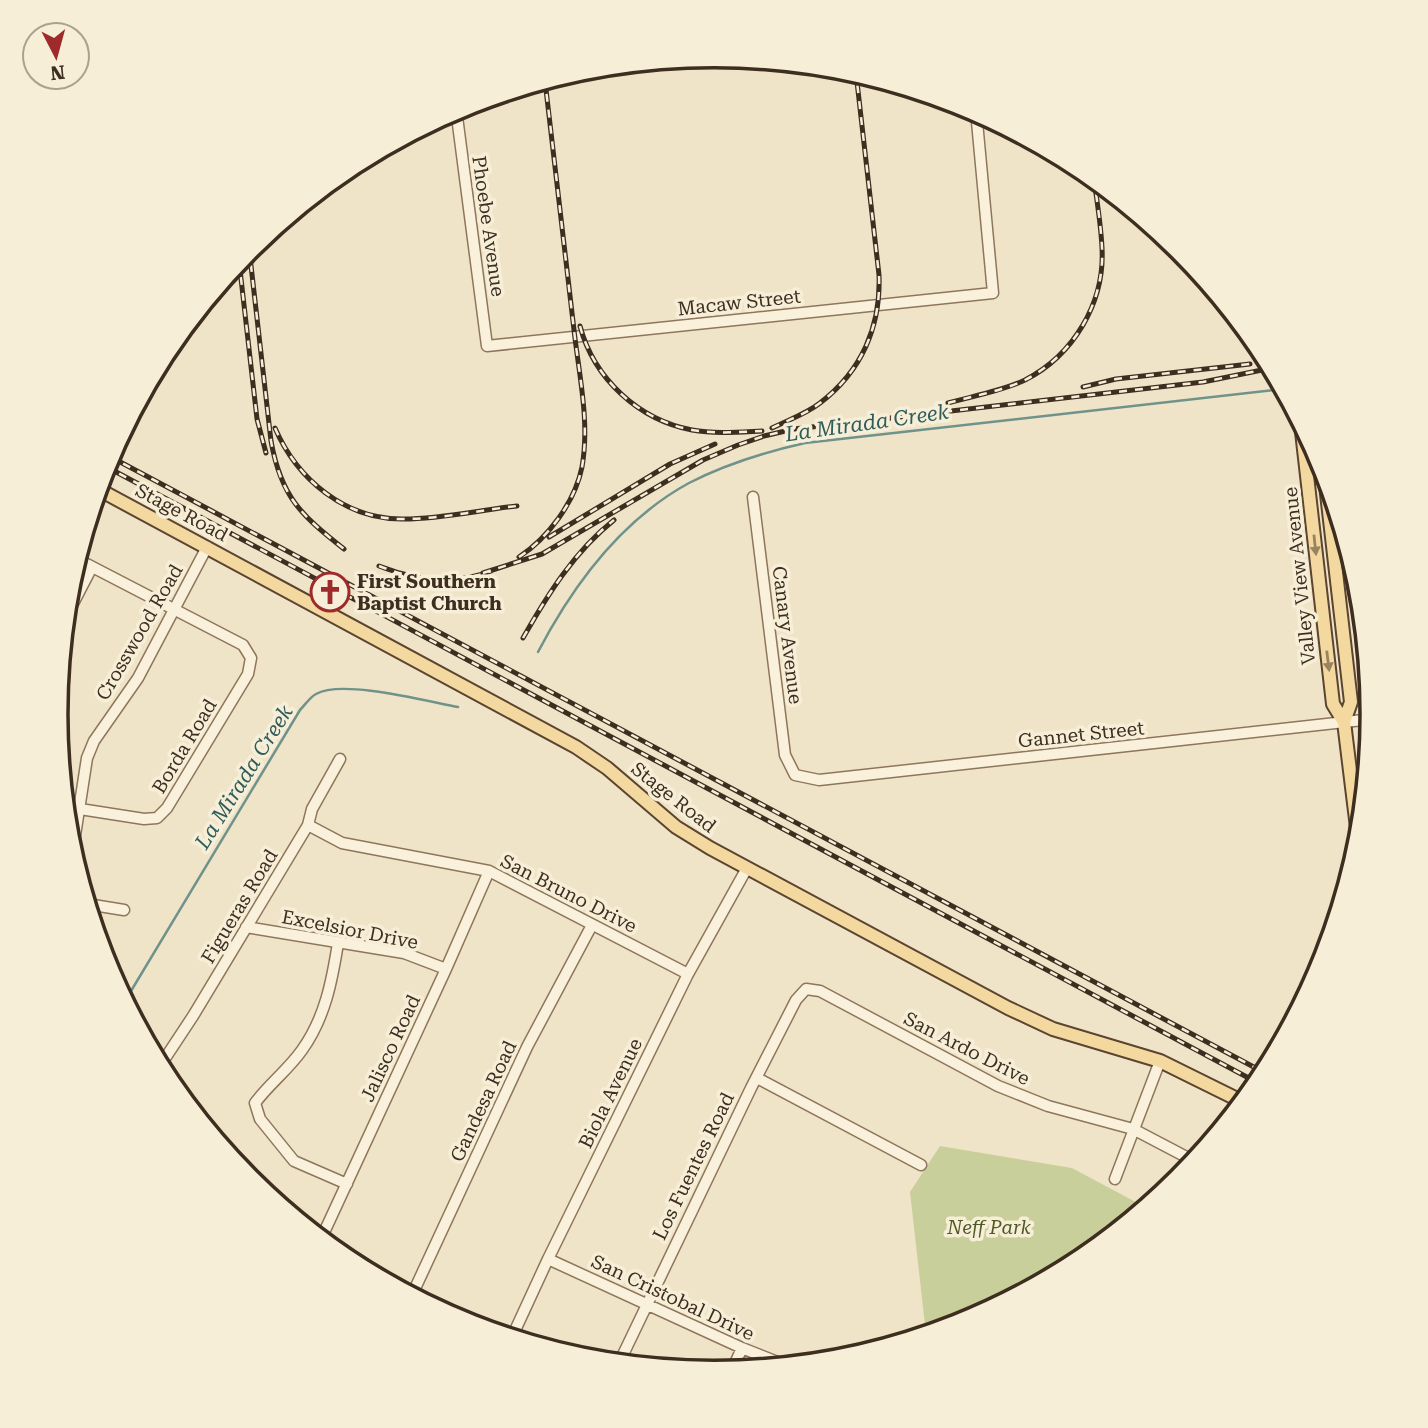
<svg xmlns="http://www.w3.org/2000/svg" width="1428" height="1428" font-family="'Roboto Serif',serif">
<rect width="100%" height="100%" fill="#f0e4c8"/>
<path fill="#c9cf9b" d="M940 1146 1072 1168 1145 1207 1079 1261 965 1322 926 1334 910 1192Z"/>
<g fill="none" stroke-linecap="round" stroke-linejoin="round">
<path stroke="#6f938a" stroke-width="2.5" d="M538 652C573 585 621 520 689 483 726 464 765 452 805 443L1283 389
M125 1001 300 710C305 705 310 697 316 694 342 679 426 701 458 707"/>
<defs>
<path id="minor" d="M456 109 487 346 993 293 976 111
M753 497 785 755 795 775 819 780 1372 719
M77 559 243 645 251 658 248 674 167 808 157 818 144 819 80 809
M65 619 92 567
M308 825 342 843 489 871 688 974
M72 855 87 758 94 741 138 678 207 547
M87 904 124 910
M246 927 404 953 446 969
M338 943C332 981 325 1018 302 1050 288 1070 269 1084 255 1103L260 1119 294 1161 347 1184
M160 1066 193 1016 308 825 312 809 340 759
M757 1078 921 1165
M1115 1179 1160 1061
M321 1239 446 969 489 871
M548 1259 742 1348 785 1365
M412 1295 527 1047 592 925
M512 1337 548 1259 688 974 747 868
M619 1363 751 1088 796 1000 806 989 820 991 998 1086 1048 1106 1133 1129 1194 1161
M732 1370 742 1348"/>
<path id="major" d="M1301 423 1333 704 1344 722
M1324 468 1351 702 1344 722 1359 844
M98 489 576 747 607 768 676 827 710 848 1008 1008 1053 1029 1160 1061 1243 1102"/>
</defs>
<use href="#minor" stroke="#8d765c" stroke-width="13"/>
<use href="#major" stroke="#5b4430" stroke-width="16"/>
<use href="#minor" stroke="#faf1dc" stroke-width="10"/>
<use href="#major" stroke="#f3d9a0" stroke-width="12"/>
<defs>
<path id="rail" d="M249 248 271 441C281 497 301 515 344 549
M239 261 257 419 266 453
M580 326C594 379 639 420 692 430 715 434 739 432 762 431
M1083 387 1116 379 1250 364
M948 403C973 396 1002 391 1025 380 1074 355 1105 302 1102 248 1101 225 1097 202 1094 179
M275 428C297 479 345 520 404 519 441 519 480 510 517 506
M772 428C788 420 806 414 820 403 862 371 881 326 879 275L856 73
M109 456 1265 1073
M105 466 1258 1083
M549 537 670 464 715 444
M519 557C548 538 575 502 582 467 590 422 579 375 574 330 564 247 555 164 545 81
M379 566C415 580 453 586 491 571
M483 573 542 554 703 460 738 445 764 436 794 429 856 422 1203 382 1267 369
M523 638C548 594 574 552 614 520"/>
</defs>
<use href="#rail" stroke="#3d2e20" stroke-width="5"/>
<use href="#rail" stroke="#f7eed8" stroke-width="2.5" stroke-dasharray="8" stroke-linecap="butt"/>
</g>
<defs><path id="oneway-solid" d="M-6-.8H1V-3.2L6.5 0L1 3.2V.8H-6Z" transform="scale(1.75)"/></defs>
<g fill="#988460">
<use href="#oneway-solid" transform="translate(1315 545) rotate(84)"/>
<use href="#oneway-solid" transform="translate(1328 661) rotate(83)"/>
</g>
<defs>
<symbol id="church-ring" viewBox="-11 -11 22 22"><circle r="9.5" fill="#f7eed8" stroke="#9e2a2b" stroke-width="1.5"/><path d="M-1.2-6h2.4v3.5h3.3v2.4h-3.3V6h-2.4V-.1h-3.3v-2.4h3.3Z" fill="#9e2a2b"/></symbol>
</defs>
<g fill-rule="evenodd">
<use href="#church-ring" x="308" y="570" width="44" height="44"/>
</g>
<g text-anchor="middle" stroke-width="7" stroke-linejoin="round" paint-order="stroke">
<g font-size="19" fill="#3d2e20" stroke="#f7eed8">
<text transform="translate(489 226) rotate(82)" y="7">Phoebe Avenue</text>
<text transform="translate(739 302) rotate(-6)" y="7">Macaw Street</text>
<text transform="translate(182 512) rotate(28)" y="7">Stage Road</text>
<text transform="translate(1299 576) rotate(-96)" y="7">Valley View Avenue</text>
<text transform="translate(139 632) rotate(-60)" y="7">Crosswood Road</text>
<text transform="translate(788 635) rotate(83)" y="7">Canary Avenue</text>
<text transform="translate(1081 734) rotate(-6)" y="7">Gannet Street</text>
<text transform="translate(184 746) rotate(-59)" y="7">Borda Road</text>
<text transform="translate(674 797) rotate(38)" y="7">Stage Road</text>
<text transform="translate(569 893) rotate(27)" y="7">San Bruno Drive</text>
<text transform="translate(239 906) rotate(-59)" y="7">Figueras Road</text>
<text transform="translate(350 929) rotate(11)" y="7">Excelsior Drive</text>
<text transform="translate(390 1048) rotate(-65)" y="7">Jalisco Road</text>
<text transform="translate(967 1048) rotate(27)" y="7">San Ardo Drive</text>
<text transform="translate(610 1093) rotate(-64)" y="7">Biola Avenue</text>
<text transform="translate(483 1101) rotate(-65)" y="7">Gandesa Road</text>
<text transform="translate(693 1166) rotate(-64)" y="7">Los Fuentes Road</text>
<text transform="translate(673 1297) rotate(25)" y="7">San Cristobal Drive</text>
</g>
<g font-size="19" font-weight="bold" fill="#3d2e20" stroke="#f7eed8" text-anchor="start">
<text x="357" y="588">First Southern<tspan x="357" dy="22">Baptist Church</tspan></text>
</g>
<g font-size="19" font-style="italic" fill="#4d5a26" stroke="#f7eed8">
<text x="989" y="1234">Neff Park</text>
</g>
<g font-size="21" font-style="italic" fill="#2f5d5a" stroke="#f7eed8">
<text transform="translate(867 423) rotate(-8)" y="7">La Mirada Creek</text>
<text transform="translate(244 777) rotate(-58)" y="7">La Mirada Creek</text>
</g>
</g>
<path d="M0 0H1428V1428H0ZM68 714a646 646 0 1 1 1292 0a646 646 0 1 1-1292 0Z" fill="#f7eed8" fill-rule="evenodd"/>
<path fill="none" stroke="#3d2e20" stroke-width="3.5" d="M68 714a646 646 0 1 1 1292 0a646 646 0 1 1-1292 0Z"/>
<g transform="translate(56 56) rotate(174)"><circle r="33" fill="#f7eed8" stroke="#ada18e" stroke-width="2"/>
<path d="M0-5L12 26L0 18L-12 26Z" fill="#9e2a2b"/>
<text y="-10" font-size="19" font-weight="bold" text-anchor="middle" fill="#3d2e20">N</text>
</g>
</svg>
